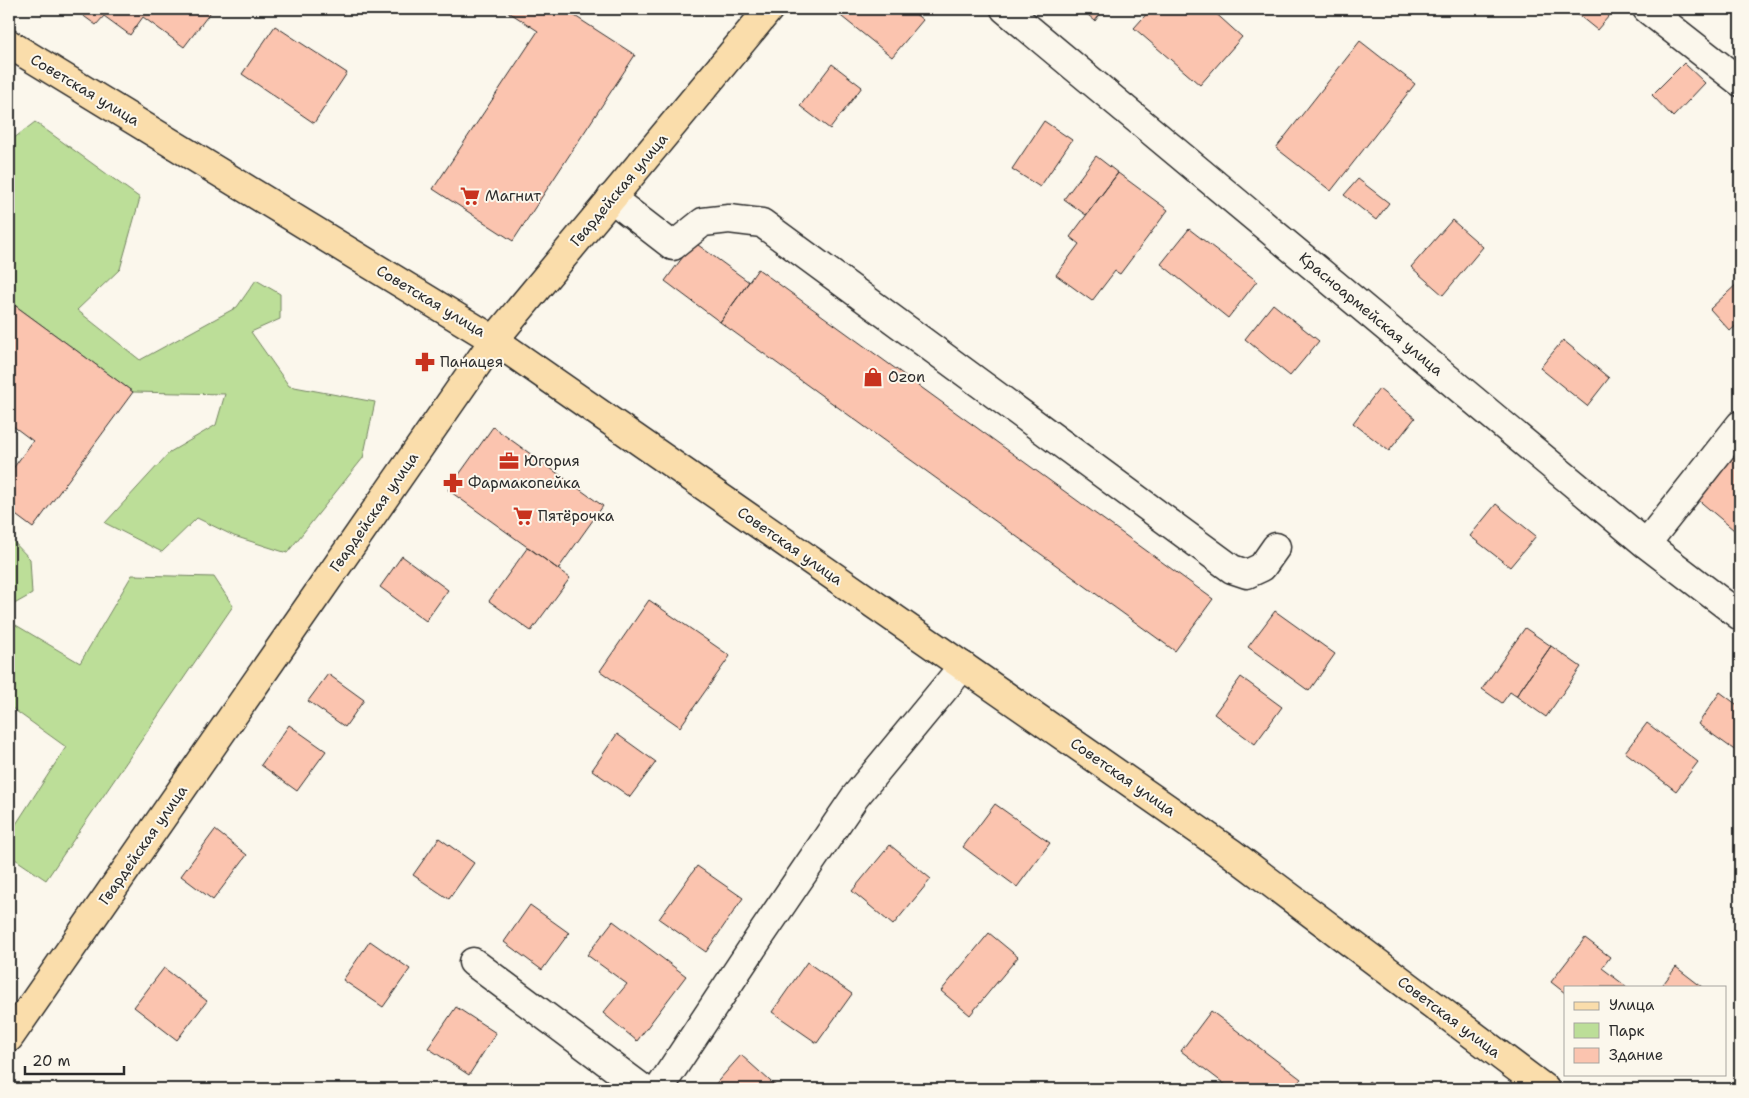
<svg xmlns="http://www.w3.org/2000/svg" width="1749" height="1098" font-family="'Shantell Sans',sans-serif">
<rect width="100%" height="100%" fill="#fbf7ec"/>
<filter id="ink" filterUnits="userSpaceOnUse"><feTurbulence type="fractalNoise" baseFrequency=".02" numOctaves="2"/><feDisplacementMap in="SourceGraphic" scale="10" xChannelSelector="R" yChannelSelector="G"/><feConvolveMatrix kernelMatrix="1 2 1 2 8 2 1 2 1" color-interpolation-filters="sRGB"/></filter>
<g filter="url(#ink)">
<path fill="#bcde98" stroke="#748462" d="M35 122 140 198 120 269 77 310 140 360 237 307 256 280 280 294V319L251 332 289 386 375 402 363 458 287 553 234 536 197 518 162 552 105 523 170 452 216 425 225 394 133 392 9 301V142Z
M9 537 30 559 32 594 9 607Z
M132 575 214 577 233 606 46 880 9 855V835L66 747 9 706V621L80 663Z"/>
<path fill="#fbc4af" stroke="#2b2b2b" d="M74 9H213L184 47 143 17 130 35 104 16 96 25Z
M504 9H564L635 55 513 241 433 189 538 31Z
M832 9H909L923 20 892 57Z
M1081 9H1104L1095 21Z
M1151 9H1211L1242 37 1200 85 1134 28Z
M1579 9H1615L1597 30 1576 13Z
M275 26 347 73 314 123 242 74Z
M1360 41 1415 84 1331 191 1276 148Z
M1684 63 1705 83 1673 117 1652 95Z
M832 64 862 87 830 129 800 106Z
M1044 121 1072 140 1040 187 1012 169Z
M1096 156 1118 173 1086 215 1064 199Z
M1118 173 1168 210 1120 274 1115 271 1092 301 1056 275 1079 244 1070 237Z
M1358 179 1389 203 1376 220 1344 195Z
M1452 220 1483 247 1443 295 1411 267Z
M1189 229 1257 281 1228 318 1161 264Z
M694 242 749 282 720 322 665 281Z
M758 269 1213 599 1175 651 720 322Z
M1740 281V322L1730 331 1710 309Z
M9 301 133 392 33 528 9 510V474L33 441 9 423Z
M1273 304 1319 341 1290 376 1245 339Z
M1563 340 1609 378 1587 406 1540 368Z
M1379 389 1415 418 1389 451 1353 423Z
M493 427 603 506 558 569 448 490Z
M1726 451 1740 463V535L1690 493Z
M1496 504 1536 536 1510 567 1470 536Z
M528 547 570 578 531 631 489 601Z
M402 556 448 590 426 621 380 587Z
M649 600 730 656 680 727 600 671Z
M1275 611 1335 654 1309 691 1248 647Z
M1525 628 1551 646 1516 696 1510 692 1502 703 1482 689Z
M1551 646 1581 667 1546 717 1516 696Z
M328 674 364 700 345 727 308 701Z
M1241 677 1282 707 1255 744 1214 714Z
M1720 692 1740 707V754L1698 724Z
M1647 723 1698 762 1676 791 1625 752Z
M289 725 326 751 297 791 261 765Z
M617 734 656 762 630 797 592 770Z
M995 804 1050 843 1017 887 963 847Z
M215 830 247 855 213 900 181 876Z
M439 838 474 863 449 899 413 875Z
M890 845 931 879 893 925 852 891Z
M697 866 743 898 706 952 659 919Z
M530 905 569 933 542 970 504 942Z
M613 921 686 976 637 1041 603 1013 627 984 587 955Z
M989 933 1018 957 970 1015 941 991Z
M1585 938 1610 957 1602 968 1627 987H1565V993L1551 982Z
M370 941 410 969 383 1007 343 980Z
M807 962 852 994 817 1043 772 1012Z
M1676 967 1702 987H1661Z
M164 968 207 1001 177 1040 134 1007Z
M456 1007 496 1033 469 1075 428 1048Z
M1211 1011 1301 1079 1293 1089H1231L1181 1051Z
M741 1055 779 1089H711Z
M1369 1081 1380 1089H1363Z"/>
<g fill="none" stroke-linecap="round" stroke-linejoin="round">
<defs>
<path id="minor" d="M1005 9 1646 544 1740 616
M1647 9 1740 82
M611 198 673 246 703 222 729 219 762 223 1232 569 1247 574 1262 567 1276 547
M1646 544 1740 425
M473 962 643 1089
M659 1089 759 938 855 797 963 666"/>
<path id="major" d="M9 44 494 340 1230 852 1545 1089
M9 1038 494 340 769 9"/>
</defs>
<use href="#minor" stroke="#2b2b2b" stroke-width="31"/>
<use href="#major" stroke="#2b2b2b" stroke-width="31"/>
<use href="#minor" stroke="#fbf7ec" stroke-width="28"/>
<use href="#major" stroke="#faddab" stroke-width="28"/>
</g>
</g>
<defs>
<symbol id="supermarket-bare" viewBox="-9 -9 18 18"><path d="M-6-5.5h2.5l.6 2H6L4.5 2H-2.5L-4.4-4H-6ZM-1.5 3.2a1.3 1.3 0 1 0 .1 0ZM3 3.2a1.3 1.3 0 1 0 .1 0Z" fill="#c8321e" stroke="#fbf7ec" stroke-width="2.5" paint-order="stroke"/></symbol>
<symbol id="pharmacy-bare" viewBox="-9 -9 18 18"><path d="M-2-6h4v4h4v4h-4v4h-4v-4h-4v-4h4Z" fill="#c8321e" stroke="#fbf7ec" stroke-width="2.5" paint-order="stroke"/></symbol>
<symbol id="shop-bare" viewBox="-9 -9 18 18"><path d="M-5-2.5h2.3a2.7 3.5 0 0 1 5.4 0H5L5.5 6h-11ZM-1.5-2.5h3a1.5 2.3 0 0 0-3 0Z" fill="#c8321e" stroke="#fbf7ec" stroke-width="2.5" paint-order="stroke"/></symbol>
<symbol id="office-bare" viewBox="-9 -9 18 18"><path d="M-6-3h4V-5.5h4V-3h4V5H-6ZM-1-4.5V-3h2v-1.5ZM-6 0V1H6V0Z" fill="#c8321e" stroke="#fbf7ec" stroke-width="2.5" paint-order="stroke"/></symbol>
</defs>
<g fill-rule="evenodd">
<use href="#supermarket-bare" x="456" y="182" width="28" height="28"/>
<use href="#pharmacy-bare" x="411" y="348" width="28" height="28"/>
<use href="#shop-bare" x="859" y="363" width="28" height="28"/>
<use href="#office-bare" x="495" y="447" width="28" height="28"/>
<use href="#pharmacy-bare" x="439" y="469" width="28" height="28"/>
<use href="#supermarket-bare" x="509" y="502" width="28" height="28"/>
</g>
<g text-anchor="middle" stroke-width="4" stroke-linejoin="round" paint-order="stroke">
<g font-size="15" fill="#2b2b2b" stroke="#fbf7ec">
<text transform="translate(85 90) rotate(31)" y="5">Советская улица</text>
<text transform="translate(619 190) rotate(-50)" y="5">Гвардейская улица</text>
<text transform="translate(431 301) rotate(31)" y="5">Советская улица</text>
<text transform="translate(1371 314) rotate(40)" y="5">Красноармейская улица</text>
<text transform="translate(374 512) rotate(-55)" y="5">Гвардейская улица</text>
<text transform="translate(790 546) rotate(35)" y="5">Советская улица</text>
<text transform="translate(1123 777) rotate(35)" y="5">Советская улица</text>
<text transform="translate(143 845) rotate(-55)" y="5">Гвардейская улица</text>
<text transform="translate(1449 1017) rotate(37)" y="5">Советская улица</text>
</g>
<g font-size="15" fill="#2b2b2b" stroke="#fbf7ec" text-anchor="start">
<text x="485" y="201">Магнит</text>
<text x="440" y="367">Панацея</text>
<text x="888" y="382">Ozon</text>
<text x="524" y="466">Югория</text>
<text x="468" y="488">Фармакопейка</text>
<text x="538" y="521">Пятёрочка</text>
</g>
</g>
<rect width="1749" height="1098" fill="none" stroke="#fbf7ec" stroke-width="30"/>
<rect x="15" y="15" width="1719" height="1068" fill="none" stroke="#2b2b2b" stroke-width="2" filter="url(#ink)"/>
<rect x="1564" y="986" width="162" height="90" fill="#fbf7ec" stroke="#a8a59f"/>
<rect x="1574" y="1002" width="25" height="8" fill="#faddab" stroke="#a8a59f"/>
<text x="1609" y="1010" font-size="15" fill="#2b2b2b">Улица</text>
<rect x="1574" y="1023" width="25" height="15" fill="#bcde98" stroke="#a8a59f"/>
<text x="1609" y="1036" font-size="15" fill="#2b2b2b">Парк</text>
<rect x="1574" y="1048" width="25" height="15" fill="#fbc4af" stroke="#a8a59f"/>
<text x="1609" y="1060" font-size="15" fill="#2b2b2b">Здание</text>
<path d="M25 1066v8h99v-8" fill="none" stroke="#2b2b2b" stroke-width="2.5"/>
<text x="32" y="1066" font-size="15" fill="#2b2b2b" stroke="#fbf7ec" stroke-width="4" paint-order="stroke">20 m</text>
</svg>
